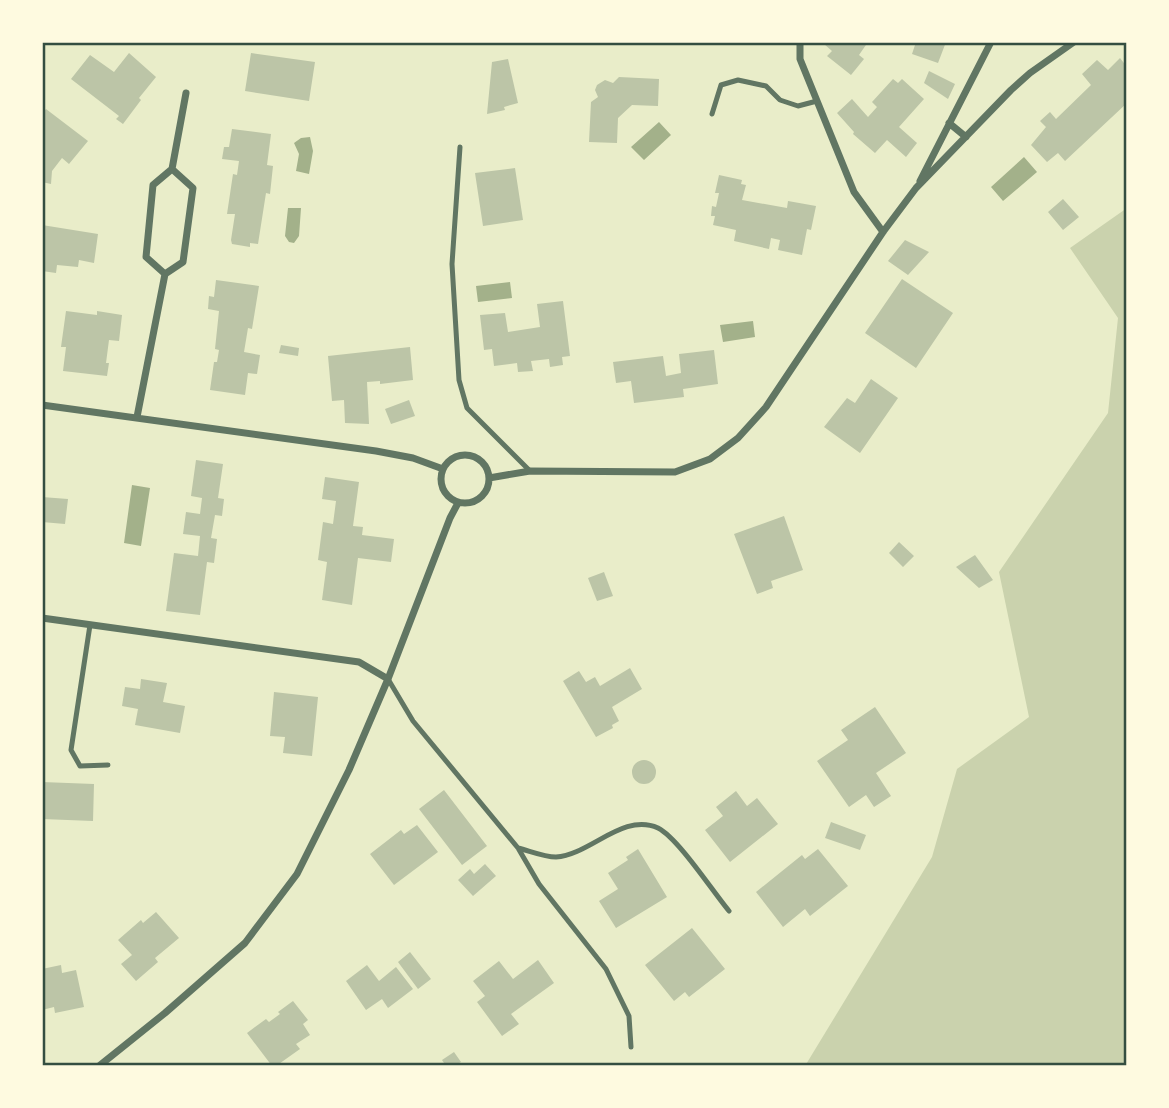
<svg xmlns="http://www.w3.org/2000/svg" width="1169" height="1108" font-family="Cabin,sans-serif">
<rect width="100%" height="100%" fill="#e9edc9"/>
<path fill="#cad2ad" d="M1127 208V1066H805L932 857 957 769 1029 717 999 572 1108 413 1118 318 1070 248Z"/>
<path fill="#a3b18a" d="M659 122 671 135 644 160 631 147Z
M310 137 313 151 309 174 296 171 299 154 294 143 301 138Z
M1024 157 1037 172 1003 201 991 187Z
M288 208H301L299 236 294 243 289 242 285 236Z
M510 282 512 298 478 302 476 286Z
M753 321 755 337 723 342 720 325Z
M132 485 150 488 141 546 124 543Z"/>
<path fill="#bcc5a7" d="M825 42H868L859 55 864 59 851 75 827 56 832 51 824 44Z
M916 42H946L938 63 912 54Z
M129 53 156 77 139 98 141 100 123 124 116 119 119 116 71 79 90 55 114 72Z
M251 53 315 62 309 101 245 91Z
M1120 58 1127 67V103L1065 161 1058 153 1047 162 1031 145 1046 127 1040 121 1050 112 1056 119 1091 85 1082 74 1097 60 1108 70Z
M508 59 518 103 504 107 505 110 487 114 492 62Z
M929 71 955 84 948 99 924 83Z
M619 77 659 79 658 106 632 105 618 118 617 143 589 142 591 102 598 97 595 90 597 85 605 80 613 83Z
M893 79 898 83 902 79 924 99 899 127 917 143 906 157 887 140 875 153 853 134 854 132 837 113 852 99 868 117 877 107 872 102Z
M46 109 88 141 69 164 62 158 52 171 51 184 42 182V114Z
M232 129 271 134 267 165 273 166 270 194 266 193 258 244 250 243V247L232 244 231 240 235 214H227L233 174 237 175 239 161 222 159 224 147H229Z
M515 168 523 220 483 226 475 173Z
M719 175 742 180 741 184 746 185 742 200 787 208 788 201 816 206 811 230 807 229 802 255 778 250 780 240 771 238 769 249 734 241 736 230 713 225 715 216H711L712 206 716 207 719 193H715Z
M1063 199 1079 217 1063 230 1048 212Z
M42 225 98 234 94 263 79 260 78 267 57 265 56 273 42 271Z
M905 240 929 252 908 275 888 261Z
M902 279 953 313 916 368 865 333Z
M216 280 259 286 252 329 248 328 244 352 260 355 257 374 248 373 245 395 210 390 214 362H217L219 350 215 349 219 311 208 309 209 296 214 297Z
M563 301 570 356 562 357 563 365 550 367 549 359 531 361 533 371 518 372 517 363 494 366 492 349 484 350 480 315 505 313 508 332 540 327 537 304Z
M66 311 97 315V311L122 315 119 341 109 340 106 363H109L107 376 63 371 66 347H61Z
M281 345 299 348 298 356 279 353Z
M410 347 413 380 380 384V381L367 382 369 424 345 423 344 400 332 401 328 356Z
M714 350 718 384 683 389 684 397 634 403 631 381 616 383 613 362 663 356 666 376 681 373 679 354Z
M871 379 898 398 860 453 824 427 847 398 855 403Z
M409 400 415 416 391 424 385 409Z
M196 460 223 464 218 498 224 499 222 516 215 515 211 538 217 539 214 563 207 562 200 615 166 611 174 553 198 556 200 536 183 534 186 512 200 514 202 498 191 496Z
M325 477 359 482 353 526 363 527 362 535 394 539 391 562 358 558 352 605 322 600 327 562 318 560 323 522 333 524 336 501 322 499Z
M42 497 68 499 65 524 42 522Z
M784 516 803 570 771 581 773 588 757 594 734 534Z
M899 542 914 556 903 567 889 553Z
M975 555 993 580 979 588 956 567Z
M604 572 613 596 597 601 588 578Z
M630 668 642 689 612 707 619 721 612 725 613 728 596 737 563 681 579 671 586 682 595 677 600 686Z
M141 679 167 683 163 702 185 706 180 733 135 725 138 709 122 706 125 687 140 689Z
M274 692 318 697 312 756 283 753 285 737 270 736Z
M875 707 906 753 876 773 891 796 874 807 866 795 849 807 817 761 848 740 841 730Z
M632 772a12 12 0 1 1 24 0a12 12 0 1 1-24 0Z
M42 782 94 784 93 821 42 819Z
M444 790 487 846 462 865 419 809Z
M736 791 747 806 757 798 778 824 730 862 705 830 723 816 716 807Z
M831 822 866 835 860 850 825 838Z
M417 825 438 852 394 885 370 854 401 830 404 834Z
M638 849 667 897 616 928 599 901 618 889 608 873 628 860 626 857Z
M818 849 848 886 810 916 805 909 783 927 756 892 802 855 805 859Z
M485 864 496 876 473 896 458 880 470 869 474 874Z
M156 912 179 938 155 958 158 962 136 981 121 964 132 955 118 940 141 920 143 923Z
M692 928 725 969 689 997 685 992 674 1001 645 965Z
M410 952 431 979 418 989 398 962Z
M538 960 554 983 511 1014 519 1024 502 1036 477 1002 485 996 473 981 499 961 513 979Z
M61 965 62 973 76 970 84 1007 55 1013 54 1007 42 1010V969Z
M367 965 379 981 396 967 413 989 388 1008 382 999 366 1010 346 981Z
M293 1001 308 1020 303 1024 310 1035 296 1044 300 1049 276 1066H272L247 1033 266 1019 269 1022 280 1014 278 1012Z
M454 1052 461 1062 454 1066H446L442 1060Z"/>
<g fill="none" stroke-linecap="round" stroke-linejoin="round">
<path stroke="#617663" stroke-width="5" d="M712 114 721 85 738 80 766 86 780 100 798 106 817 101
M460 147 452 264 459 380 467 408 530 471
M90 625 71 750 80 766 108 765
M388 679 413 721 518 848 539 884 606 969 629 1016 631 1047
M518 848C530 851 544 857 556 857 590 855 623 812 658 828 678 838 713 892 729 911"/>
<path stroke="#617663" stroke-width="7" d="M800 42V59L854 192 883 232
M949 123 966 137
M172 169 186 93
M920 181 991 42
M42 405 376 451 413 458 443 469
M137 417 165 274 183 262 193 188 172 169 153 185 146 257 165 274
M441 479a24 24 0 1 1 48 0a24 24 0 1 1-48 0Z
M489 478 530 471 675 472 710 459 738 438 766 407 883 232 916 188 1011 90 1030 73 1074 42
M42 618 359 662 388 679
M99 1066 165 1013 245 943 297 874 349 770 388 679 450 518 458 503"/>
</g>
<rect width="1169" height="1108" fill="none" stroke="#fefae0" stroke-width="88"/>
<rect x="44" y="44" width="1081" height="1020" fill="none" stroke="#344e41" stroke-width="2.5"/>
</svg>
